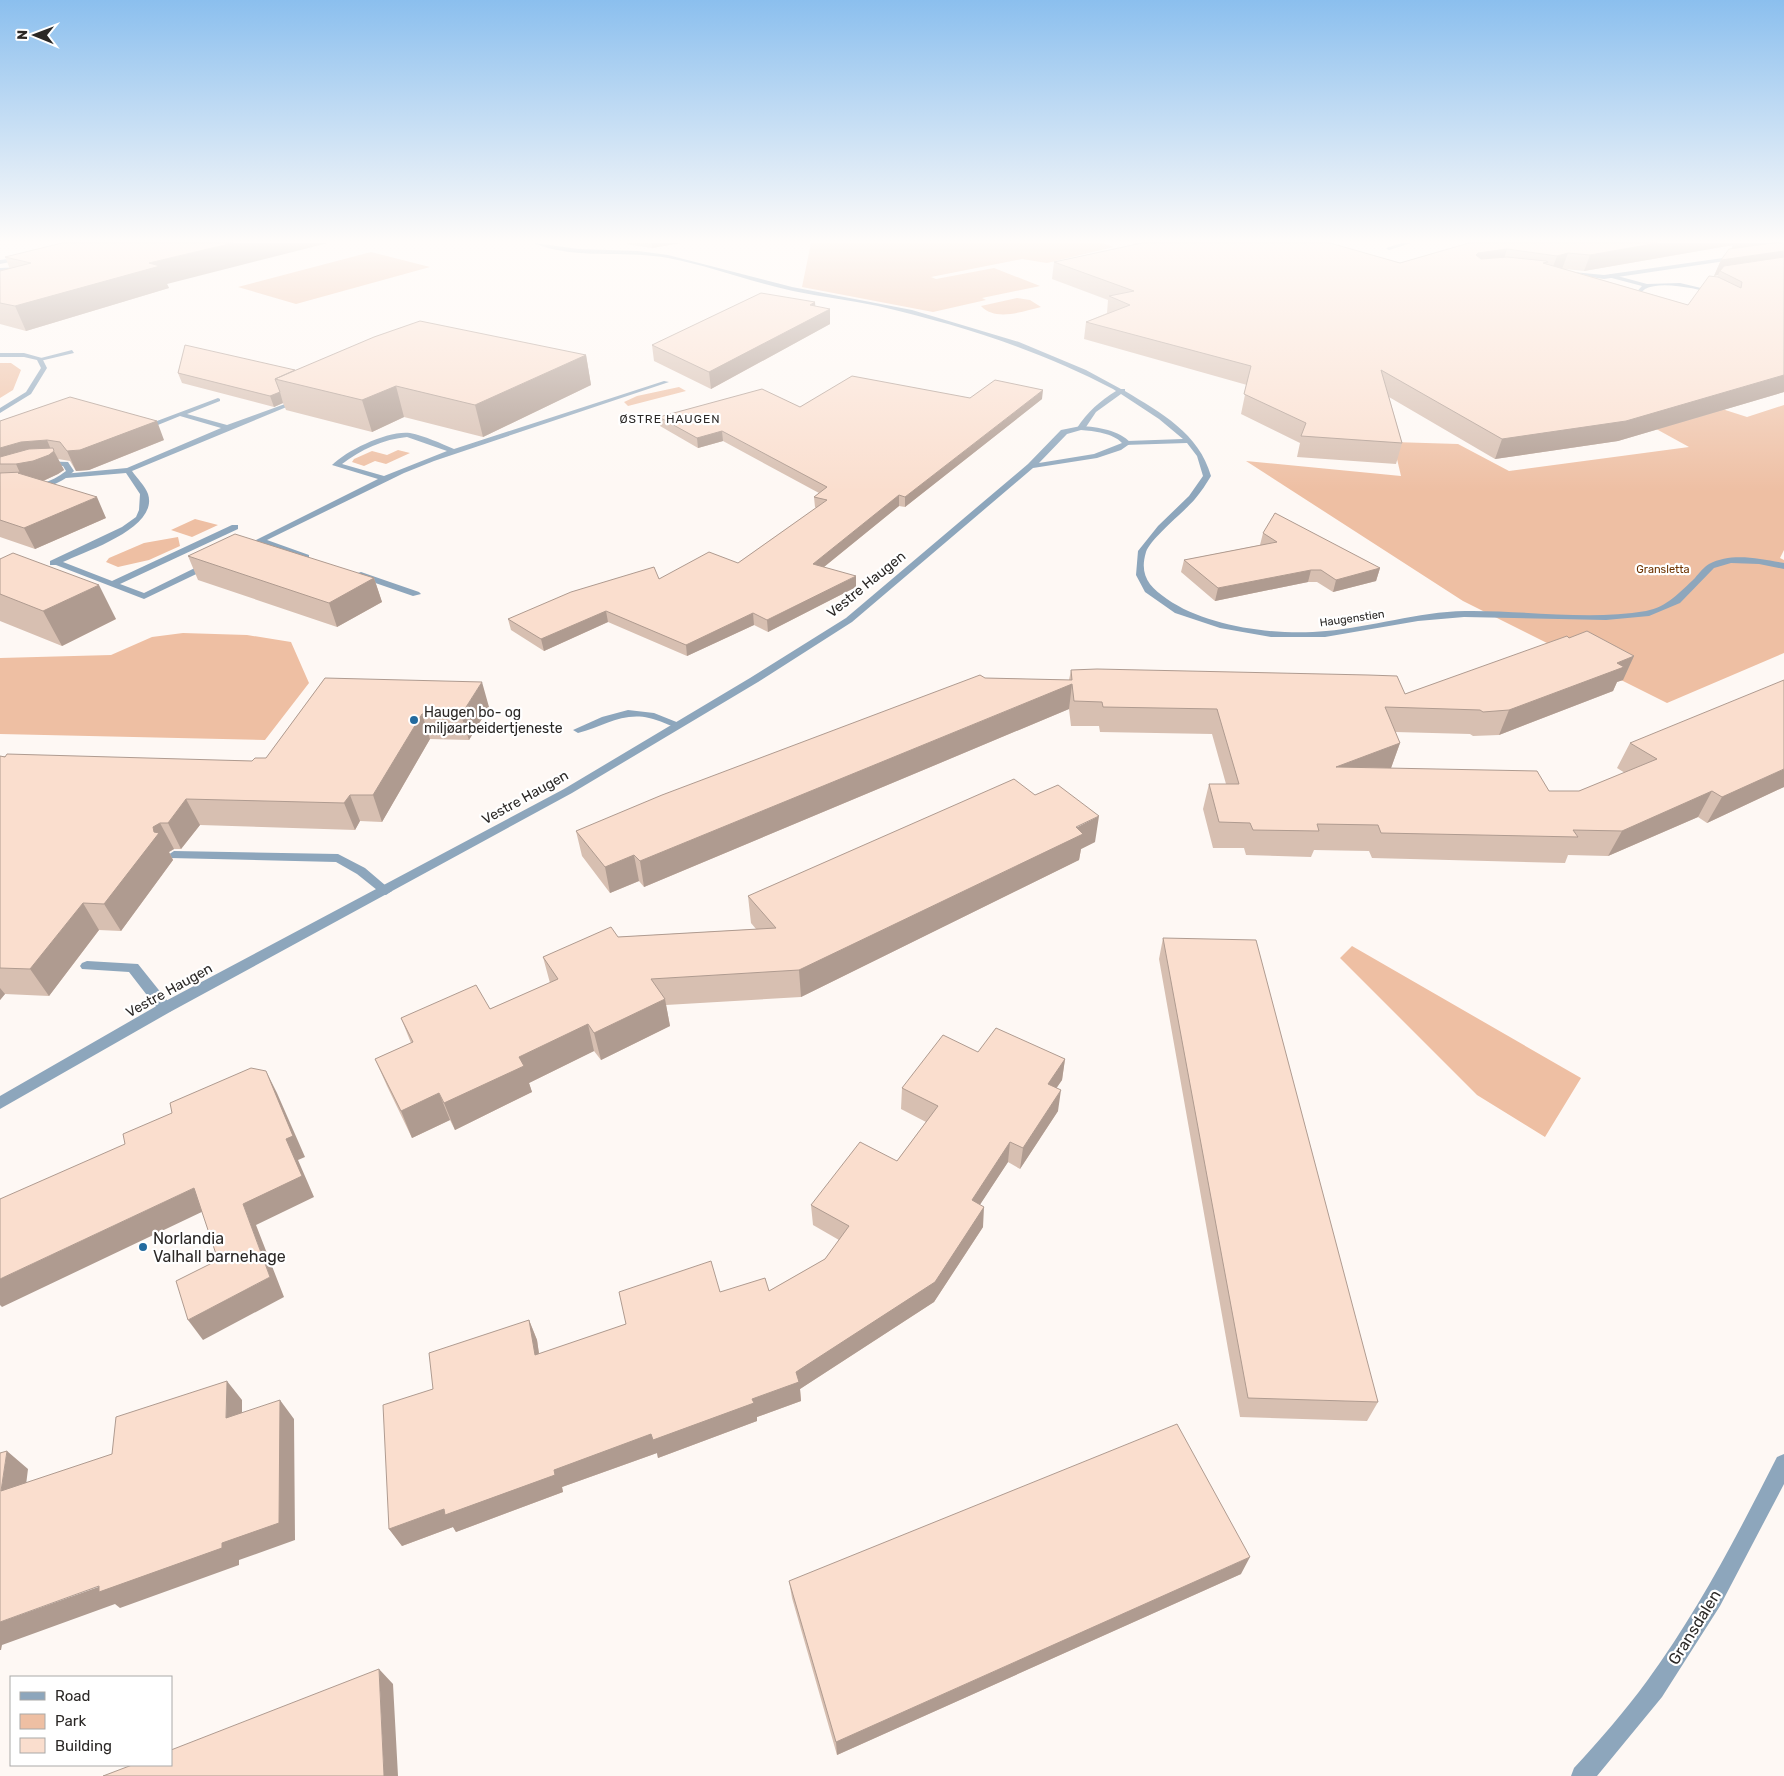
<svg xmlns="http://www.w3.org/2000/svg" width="1784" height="1776" font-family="Rubik,sans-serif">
<rect width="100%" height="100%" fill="#fef8f4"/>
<path fill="#eebfa3" d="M811 243H1103L1114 247 1047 263 1022 259 931 277 936 279 994 268 1040 286 982 298 986 300 933 312 802 287Z
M371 252 430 267 296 304 238 287Z
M1017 298 1030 300 1041 307C1023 311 996 322 981 306Z
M0 363H11L21 370 13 390 0 398Z
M679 387 686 391 628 406 624 402 637 396Z
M1663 390 1747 417 1784 405V550L1780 558 1784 560V653L1667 703 1463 601 1246 461 1401 476 1393 442 1458 444 1509 471 1689 447 1609 403Z
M398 450 410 453 386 464 375 461 364 466 352 462 354 459 372 451 387 455Z
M195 519 218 525 192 537 171 530Z
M178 537 180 546 149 560 118 567 106 562 109 558 144 543Z
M183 633 247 635 291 642 309 683 265 740 0 734V658L111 655 152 637Z
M1352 946 1581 1078 1545 1137 1477 1095 1340 958Z"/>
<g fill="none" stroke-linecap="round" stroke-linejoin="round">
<path fill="#8da6bc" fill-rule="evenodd" d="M534 243 579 249 638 251 668 255 792 287 912 310 1019 342 1086 370 1121 389H1125V391C1161 413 1199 433 1211 476 1206 484 1201 492 1195 499 1184 512 1151 538 1146 552 1139 575 1149 587 1167 599 1207 627 1277 636 1326 631 1372 627 1417 612 1465 611 1523 610 1588 621 1646 611 1667 607 1680 592 1695 578 1699 573 1704 567 1709 564 1732 552 1760 559 1784 563V569L1759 564 1731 563 1714 568 1680 603 1649 616 1606 620 1464 617 1418 621 1325 637H1271L1220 628 1175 613 1145 592 1136 575 1138 551 1158 526 1189 496 1203 476 1197 456 1187 443 1124 445 1123 443 1127 441 1183 439 1159 419 1121 394 1096 412 1084 430H1078L1077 428C1087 412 1100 401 1116 391L1113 389C1039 350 960 325 878 306 850 300 821 297 793 291 751 282 711 266 668 258 627 250 572 260 534 243Z
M1402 243H1411L1389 250 1386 248Z
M1610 274 1647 284 1680 283 1718 292 1715 294C1699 289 1661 280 1645 289 1641 292 1638 297 1634 300L1631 298 1642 286 1608 277Z
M72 350 74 353 40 361 37 359Z
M664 381 669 382 434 461 404 473 267 540 309 555V559H303L260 543 244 551 240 548 378 479 332 465C347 450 389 430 410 433 425 436 440 443 454 449ZM407 437 447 451 384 476 342 464C360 450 384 439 407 437Z
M218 398 220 399V401L187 414 227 425 296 400 301 401 132 471C137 478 145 486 148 494 159 528 86 551 63 562L112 581 232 525H238V529L120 584 144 593 205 563H211V567L144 599 56 565H50V561L122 527 136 517 139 510 140 494 126 473 66 478 62 476 63 474 127 468 221 428 180 416 148 429 141 427Z
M361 572 419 592 421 594 413 596 358 577V573Z
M628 710 654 713 684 725 679 728C669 726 660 720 649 718 622 712 603 727 578 733L573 730 602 717Z
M174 851 338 854 365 868 392 891 386 895 382 894 357 874 336 862 170 858 168 855Z
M87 961 138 964 170 1004 172 1008 170 1012H160L129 972 82 969 80 966 82 963Z"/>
<path fill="#8da6bc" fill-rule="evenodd" d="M1737 256 1739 259 1604 279 1570 274 1573 272 1604 275Z
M25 257V259L0 264V260Z
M24 267 22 270 0 272V268Z
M0 353H24L42 358 47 368 31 394 0 413V408L26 392 41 368 37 360 24 357H0Z
M1081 426C1098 427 1119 430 1131 443L1121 450 1097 458 1033 468 852 622 758 682 572 793 170 1012 0 1109V1096L160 1004 564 789 750 678 846 618 1028 464 1061 430ZM1081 430C1094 431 1113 433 1122 443L1094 454 1039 463 1067 434Z
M40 461 68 462 74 471C56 490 24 493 0 490V486C23 488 48 486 66 471L63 466 43 465 39 463Z
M1784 1454V1484L1720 1606 1662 1697 1597 1776H1571L1574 1768C1600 1740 1625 1711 1647 1681 1698 1611 1738 1534 1777 1457Z"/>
</g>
<path fill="#d7bfb1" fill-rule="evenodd" d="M626 243H681L652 248 631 245Z
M1131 243H1330L1400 263 1469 243H1784V392L1618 441 1495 459 1389 397 1402 443 1396 464 1297 457 1300 443 1241 414 1247 385 1084 339 1086 322 1107 313 1108 300 1052 279 1054 262 1135 245ZM1733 245 1732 248 1721 260 1714 276 1718 275 1717 277 1688 305 1565 269 1584 271Z
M5 257 167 284 169 288 26 331 0 324V271L10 269Z
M815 306 830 324 711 389 654 361 652 345Z
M586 355 591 385 483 437 404 417 372 432 286 410 283 403 274 407 182 383 178 373 295 370Z
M970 398 1042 399 905 507 899 506 824 567 856 587 768 632 754 625 687 656 608 622 544 651 511 630 508 619 659 579 738 563 816 508 815 507 814 497 819 493 723 441 698 448 660 426 659 417 800 407Z
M0 421 164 440 89 470 76 471 70 461 58 459 64 470 58 474 43 481 106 518 35 549 0 537Z
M1263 533 1380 568 1376 581 1333 592 1317 582H1308L1215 601 1181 572 1184 560 1260 545Z
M188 556 374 578 382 602 337 627 198 580Z
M0 559 116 619 62 646 0 621Z
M1569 638 1634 656 1623 680 1617 682 1613 691 1499 735 1473 736 1470 734 1395 732 1400 743 1391 768 1549 791H1579L1625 773 1617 768 1630 743 1784 787 1707 823 1698 817 1608 856 1568 855 1565 863 1372 858 1369 851 1314 850 1311 857 1246 855 1244 848H1213L1203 809 1209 784H1226L1212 734 1100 732 1099 726H1071L1069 709 644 887 639 881 610 893 582 856 576 831 985 678 1069 680 1071 670 1405 694Z
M325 678 489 707 469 740 430 739 382 822 360 821 355 830 200 825 181 849H174L169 852 173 860 121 931 99 930 49 996 5 994 0 1000V756L252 761 266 758Z
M1095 842 1081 849 1079 860 801 997 666 1005 670 1026 601 1060 594 1051 529 1083 532 1092 455 1130 450 1120 412 1138 387 1086 375 1059 411 1043 401 1018 490 1009 550 983 543 957 618 937 756 929 751 923 748 896Z
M1163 938 1378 1402 1367 1421 1240 1417 1159 959Z
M978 1052 1065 1059 1062 1080 1056 1088 1058 1111 1020 1169 1008 1162 980 1204 983 1227 934 1302 800 1389 801 1401 757 1417V1421L658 1458 657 1453 562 1487 563 1492 456 1532 453 1527 402 1546 389 1529 433 1389 529 1320 537 1340 539 1354 720 1292 769 1291 825 1259 839 1240 813 1225 811 1205 897 1161 926 1122 901 1109 902 1088Z
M1241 1574 837 1755 792 1598 789 1581Z"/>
<path fill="#af9b90" d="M233 243H328L167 284 169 288 26 331 15 306 149 263Z
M652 243H681L652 248Z
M1658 243H1784L1728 257 1733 245 1584 271 1590 255Z
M1507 249 1502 265 1471 271 1476 255 1478 253Z
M1784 251V266L1720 271 1718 275 1714 276 1721 260Z
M1568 253 1562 269 1551 272 1557 256Z
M815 302 816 316 830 309V324L711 389 709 372 810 305Z
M586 355 591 385 483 437 475 405Z
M1784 375V392L1618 441 1495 459 1502 439Z
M396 386 404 417 372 432 362 400Z
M1043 390 1042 399 905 507V497Z
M280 392 283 403 274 407 270 396Z
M157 421 164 440 89 470 76 471 67 451Z
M722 431 723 441 698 448 697 438Z
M47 440 52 452 54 451 64 470 58 474 43 481 18 473H20L16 464H0V448L21 442Z
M899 495V506L814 575 813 564Z
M97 497 106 518 35 549 24 528Z
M1380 568 1376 581 1333 592 1336 580Z
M1311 570 1308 582 1215 601 1218 588Z
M856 576V587L768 632 767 620Z
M374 578 382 602 337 627 329 603Z
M99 585 116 619 62 646 43 611Z
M606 611 608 622 544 651 541 639Z
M753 613 754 625 687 656 686 645Z
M1634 656 1623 680 1617 682 1613 691 1499 735 1509 710 1617 663Z
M482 682 489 707 469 740 461 715Z
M1072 684 1069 709 644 887 640 861Z
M422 714 430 739 382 822 373 795Z
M1400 743 1391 768 1336 767Z
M1784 769V787L1707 823 1722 797Z
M1712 791 1698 817 1608 856 1622 831Z
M350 795 360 821 355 830 344 803Z
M186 799 200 825 181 849 168 823Z
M1099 816 1095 842 1081 849 1079 860 801 997 799 970Z
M160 823 174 849 169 852 173 860 121 931 104 904 154 832 153 827Z
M634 855 639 881 610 893 605 867Z
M83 903 99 930 49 996 30 969Z
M0 988 5 994 0 1000Z
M665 999 670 1026 601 1060 594 1033Z
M588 1024 594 1051 529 1083 532 1092 455 1130 444 1103 519 1057Z
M1065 1059 1062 1080 1045 1105 1048 1084Z
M266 1071 277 1093 305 1157 298 1160 314 1197 256 1225 284 1297 203 1340 188 1320 270 1277 243 1204 286 1139Z
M1061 1090 1058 1111 1020 1169 1023 1148Z
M439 1093 450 1120 412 1138 401 1111Z
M1010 1142 1008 1162 970 1220 972 1200Z
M194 1188 208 1209 2 1307 0 1305V1279Z
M984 1207 983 1227 934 1302 800 1389 801 1401 757 1417V1421L658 1458 657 1453 562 1487 563 1492 456 1532 453 1527 402 1546 389 1529 651 1434 752 1399 796 1372Z
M529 1320 537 1340 542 1374 535 1355Z
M227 1381 242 1400V1437L226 1418Z
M280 1400 294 1419 295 1540 239 1560V1565L120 1608 115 1604 2 1645 1 1650H0V1622L222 1543Z
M7 1451 28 1469 23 1509 1 1491Z
M1250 1557 1241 1574 837 1755 836 1742Z
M379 1669 393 1684 398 1776H384Z"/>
<path fill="#fadece" stroke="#af9b90" d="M62 243H233L149 263 160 266 15 306 0 303V271L31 263 5 257Z
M1142 243H1330L1400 263 1469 243H1658L1590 255 1568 253 1557 256 1507 249 1478 253 1476 255 1481 259 1507 257 1546 261 1548 262 1543 263 1688 305 1709 276 1718 277 1741 288 1742 282 1720 271 1724 266 1784 257V375L1626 421 1502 439 1381 370 1402 443 1301 436 1306 423 1244 394 1251 366 1086 322 1130 305 1109 296 1134 291 1054 262Z
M1773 243H1784V251L1721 260 1729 249Z
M761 293 815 302 810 305 830 309 709 372 652 345Z
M420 321 586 355 475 405 396 386 362 400 275 379 374 337Z
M185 345 295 370 275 379 280 392 270 396 178 373Z
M852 376 970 398 995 380 1043 390 905 497 899 495 813 564 856 576 767 620 753 613 686 645 606 611 541 639 508 619 571 592 654 567 659 579 709 552 738 563 827 500 814 497 827 487 722 431 697 438 659 417 762 389 800 407Z
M70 397 157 421 80 450 67 451 60 442 47 440 21 442 0 448V421Z
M53 448 54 451 49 455 33 461 16 464H0V457L29 449Z
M23 472 18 473 97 497 24 528 0 520V473Z
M1275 513 1380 568 1336 580 1321 570H1311L1218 588 1184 560 1277 542 1263 533Z
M235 534 374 578 329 603 188 556Z
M13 553 99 585 43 611 0 594V559Z
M1587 631 1634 656 1617 663 1624 667 1509 710 1483 712 1480 710 1385 707 1400 743 1336 767 1537 771 1549 791H1579L1657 759 1630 743 1784 680V769L1722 797 1712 791 1622 831 1573 830 1578 837 1381 833 1378 825 1317 824 1319 831 1253 830 1250 823 1219 822 1209 784H1239L1217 709 1103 707 1102 702 1074 701 1072 684 640 861 634 855 605 867 576 831 662 795 980 675 985 678 1072 680 1071 670 1097 669 1368 675 1397 676 1405 694 1567 636 1569 638Z
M325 678 482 682 461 715 422 714 373 795H350L344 803 186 799 168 823H160L153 827 154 832 159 833 104 904 83 903 30 969 0 968V756L5 757 7 754 252 761 255 758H266Z
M1014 779 1035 795 1058 785 1099 816 1076 827 1083 834 799 970 651 979 665 999 594 1033 588 1024 519 1057 524 1066 444 1103 439 1093 401 1111 375 1059 413 1042 401 1018 476 985 490 1009 558 979 543 957 611 927 618 937 776 928 748 896Z
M1163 938 1256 940 1378 1402 1248 1398Z
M996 1028 1065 1059 1048 1084 1061 1090 1023 1148 1010 1142 972 1200 984 1207 935 1282 796 1372 799 1382 752 1399 754 1403 653 1440 651 1434 554 1470 555 1475 445 1515 444 1509 389 1529 383 1405 433 1389 429 1353 529 1320 535 1355 626 1324 619 1292 711 1261 720 1292 765 1278 769 1291 825 1259 849 1226 811 1205 860 1142 897 1161 938 1106 902 1088 943 1035 978 1052Z
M251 1068 266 1071 293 1136 286 1139 302 1176 243 1204 270 1277 188 1320 176 1281 218 1260 194 1188 0 1279V1199L125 1144 123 1134 172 1113 170 1103Z
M227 1381 226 1418 280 1400 279 1523 222 1543V1548L99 1592V1586L0 1622V1453L7 1451 1 1491 112 1454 116 1417Z
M1177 1424 1250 1557 836 1742 789 1581Z
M379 1669 384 1776H103L132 1765H171V1750Z"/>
<linearGradient id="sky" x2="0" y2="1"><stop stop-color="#8bbfee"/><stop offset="0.49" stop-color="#fffcfa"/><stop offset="1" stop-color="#fffcfa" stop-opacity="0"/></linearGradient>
<rect width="1784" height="492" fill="url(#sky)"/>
<g fill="#236a9e" stroke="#fff" stroke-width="2">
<circle cx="414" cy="720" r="5"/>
<circle cx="143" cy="1247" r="5"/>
</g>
<g text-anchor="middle" stroke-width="4.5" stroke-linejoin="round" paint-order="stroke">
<g font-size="11" fill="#6d3300" stroke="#fff">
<text x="1663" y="573">Gransletta</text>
</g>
<g font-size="11" fill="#2b2826" stroke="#fff">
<text transform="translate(1352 618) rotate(-8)" y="4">Haugenstien</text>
</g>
<g font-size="12" letter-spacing="1" fill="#2b2826" stroke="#fff">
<text x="670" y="423">ØSTRE HAUGEN</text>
</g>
<g font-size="14" fill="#2b2826" stroke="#fff">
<text transform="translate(866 584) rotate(-39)" y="5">Vestre Haugen</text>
<text transform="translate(525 797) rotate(-29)" y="5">Vestre Haugen</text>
<text transform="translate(169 990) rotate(-29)" y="5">Vestre Haugen</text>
</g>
<g font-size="14" fill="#2b2826" stroke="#fff" text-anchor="start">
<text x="424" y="717">Haugen bo- og<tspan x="424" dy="16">miljøarbeidertjeneste</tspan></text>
</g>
<g font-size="16" fill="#2b2826" stroke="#fff" text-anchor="start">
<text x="153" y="1244">Norlandia<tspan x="153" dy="18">Valhall barnehage</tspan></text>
</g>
<g font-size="16" fill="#2b2826" stroke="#fff">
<text transform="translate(1694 1627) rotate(-58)" y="6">Gransdalen</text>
</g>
</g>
<rect x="10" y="1676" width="162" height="90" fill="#ffffff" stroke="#aaa9a8"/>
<rect x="20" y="1692" width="25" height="8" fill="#8da6bc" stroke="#aaa9a8"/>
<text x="55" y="1701" font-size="15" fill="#2b2826">Road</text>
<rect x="20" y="1714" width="25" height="15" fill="#eebfa3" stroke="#aaa9a8"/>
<text x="55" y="1726" font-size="15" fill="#2b2826">Park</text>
<rect x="20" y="1738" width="25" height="15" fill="#fadece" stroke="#aaa9a8"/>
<text x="55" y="1751" font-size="15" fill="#2b2826">Building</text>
<g transform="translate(35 35) rotate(271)" stroke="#ffffff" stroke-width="4" paint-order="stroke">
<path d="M0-4L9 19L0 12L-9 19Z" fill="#2b2826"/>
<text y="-8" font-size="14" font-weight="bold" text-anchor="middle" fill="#2b2826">N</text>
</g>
</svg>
